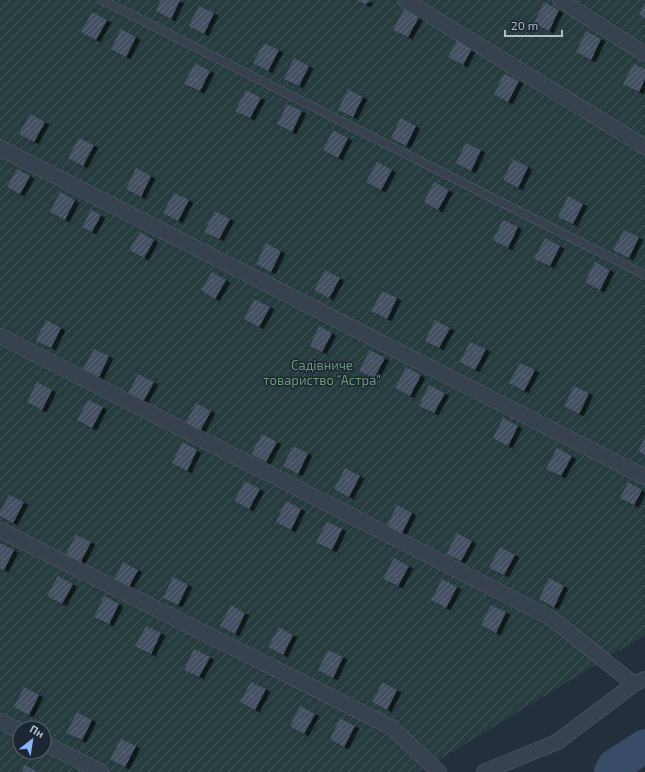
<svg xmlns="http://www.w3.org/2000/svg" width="645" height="772" font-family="'Exo 2',sans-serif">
<defs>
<pattern id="garden-furrows" width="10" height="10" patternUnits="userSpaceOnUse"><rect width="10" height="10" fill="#263c3f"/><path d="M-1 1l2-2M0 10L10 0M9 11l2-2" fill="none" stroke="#435659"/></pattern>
<pattern id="building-hatch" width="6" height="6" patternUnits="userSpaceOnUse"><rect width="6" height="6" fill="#455162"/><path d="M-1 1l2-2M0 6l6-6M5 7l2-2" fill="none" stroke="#5d6877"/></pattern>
<filter id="shadow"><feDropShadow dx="4.5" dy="2.5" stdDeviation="0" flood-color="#0009"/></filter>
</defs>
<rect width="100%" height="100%" fill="#242f3e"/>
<path fill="url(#garden-furrows)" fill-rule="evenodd" d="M0 0H645V635L419 772H0ZM20 728H44V752H20Z"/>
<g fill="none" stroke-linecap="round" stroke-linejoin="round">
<path stroke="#394c67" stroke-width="34" d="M611 772 614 766 645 746"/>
</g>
<path fill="url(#building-hatch)" filter="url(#shadow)" d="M161 0H180L171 19 156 11Z
M357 0H369L366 5Z
M544 2 559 10 549 31 534 23Z
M645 3V18L639 15Z
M199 6 214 13 204 34 189 26Z
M404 9 419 17 408 37 393 30Z
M92 12 107 20 96 40 81 32Z
M121 29 136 37 126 57 111 49Z
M586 31 601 39 591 60 576 52Z
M459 37 474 45 463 65 448 57Z
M264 43 279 50 268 71 253 63Z
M294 58 309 66 299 86 284 79Z
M195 63 210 71 200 91 184 84Z
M634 64 645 69V79L639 92 623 84Z
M504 74 519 81 508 102 494 94Z
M348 89 363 97 353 117 338 110Z
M246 90 261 98 250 118 235 111Z
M287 104 302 111 292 132 277 124Z
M30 114 45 122 34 142 19 134Z
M401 118 416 126 406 146 391 138Z
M333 130 348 138 338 158 323 150Z
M79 138 94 145 83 166 68 158Z
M466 143 481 150 471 171 456 163Z
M513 159 528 167 518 188 503 180Z
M377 162 392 170 381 190 366 182Z
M136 168 151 176 141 197 126 189Z
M17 169 30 176 20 194 7 187Z
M434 182 449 190 438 210 424 202Z
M60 192 75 200 65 220 50 212Z
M174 193 189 200 178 221 163 213Z
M568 196 583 204 573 224 558 217Z
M91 210 101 215 92 232 82 227Z
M215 211 230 219 219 239 204 232Z
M503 220 518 227 508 248 493 240Z
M624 230 639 237 629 258 613 250Z
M140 232 154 240 144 258 129 250Z
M545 238 560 246 550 266 534 259Z
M266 243 281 251 271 272 256 264Z
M595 262 610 270 600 290 585 282Z
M325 270 340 278 329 298 314 290Z
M212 272 226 280 215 299 201 290Z
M382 291 397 298 387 319 371 311Z
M254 299 270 307 259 327 244 319Z
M46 320 61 328 51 348 36 341Z
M435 320 450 328 439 348 425 341Z
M319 326 332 333 322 352 310 346Z
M470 342 486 349 475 370 460 362Z
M94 349 109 356 99 377 83 369Z
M370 350 385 358 374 378 359 371Z
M520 363 535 370 524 391 509 383Z
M406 367 421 375 410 396 395 388Z
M138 374 154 382 143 402 128 395Z
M37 382 52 390 42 410 27 402Z
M429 385 445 393 434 413 419 406Z
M574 386 589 393 579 414 564 406Z
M88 400 103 407 92 428 77 420Z
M196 403 211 411 200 431 185 424Z
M503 418 518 426 508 446 493 438Z
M262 434 277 442 266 462 251 454Z
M645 437V455L638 451Z
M182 442 197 450 187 471 172 463Z
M293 446 308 453 298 474 283 466Z
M557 448 572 456 561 476 546 469Z
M345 468 360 476 349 497 334 489Z
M245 481 260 489 249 509 234 501Z
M628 482 642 490 634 505 620 498Z
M9 495 24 502 13 523 0 516V512Z
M286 501 301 509 291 530 276 522Z
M397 505 412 513 402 533 387 526Z
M327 522 342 529 332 550 316 542Z
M457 533 472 541 461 561 446 554Z
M76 535 91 542 80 563 65 555Z
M0 543 14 550 4 570 0 568Z
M500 547 515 555 504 575 489 568Z
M394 558 409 566 398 586 383 579Z
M123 562 138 570 127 590 113 582Z
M58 576 73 584 62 604 47 596Z
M173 577 188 585 178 605 163 598Z
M549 578 564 586 554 607 539 599Z
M442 579 457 587 446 608 431 600Z
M104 596 119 604 109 624 94 617Z
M231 605 245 613 235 634 220 626Z
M491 605 506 612 496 633 481 625Z
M146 626 161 633 151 654 135 646Z
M279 627 293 635 283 655 268 647Z
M194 649 210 657 199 677 184 670Z
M328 650 343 657 333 678 318 670Z
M251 682 266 689 255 710 240 702Z
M382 682 397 690 387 710 372 702Z
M24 687 39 695 29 715 14 707Z
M300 706 315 714 304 734 290 726Z
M77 712 92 720 82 740 66 733Z
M340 718 355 726 344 747 330 739Z
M121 739 136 746 125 767 110 759Z
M25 765 38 772H22Z"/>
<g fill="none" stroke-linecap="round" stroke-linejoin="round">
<defs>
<path id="lane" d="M102 0 645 275"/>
<path id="street" d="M405 0 645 147
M560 0 645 54
M0 148 645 477
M0 336 551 618 634 684
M0 530 391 727 439 772
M0 721 20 731
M44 743 101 772
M484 772 557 742 634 684 645 679"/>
</defs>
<use href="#lane" stroke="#565f6c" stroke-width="9"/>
<use href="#street" stroke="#565f6c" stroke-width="16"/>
<use href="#lane" stroke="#38414e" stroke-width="8"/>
<use href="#street" stroke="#38414e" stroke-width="15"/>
</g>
<g text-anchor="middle" stroke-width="3" stroke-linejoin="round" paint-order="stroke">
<g font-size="13" fill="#6b9a76" stroke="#1d2633">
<text x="322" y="370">Садівниче<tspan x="322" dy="15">товариство "Астра"</tspan></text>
</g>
</g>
<g transform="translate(32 740) rotate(30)"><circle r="19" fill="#1d2633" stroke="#59626f"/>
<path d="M0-3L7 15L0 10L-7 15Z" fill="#8ab4f8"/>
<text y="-6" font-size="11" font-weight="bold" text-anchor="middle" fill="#b4bcc9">Пн</text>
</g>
<path d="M505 30v6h57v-6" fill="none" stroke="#b4bcc9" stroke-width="2"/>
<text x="511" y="30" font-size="12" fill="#b4bcc9" stroke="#1d2633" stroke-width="3" paint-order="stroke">20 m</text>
</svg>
